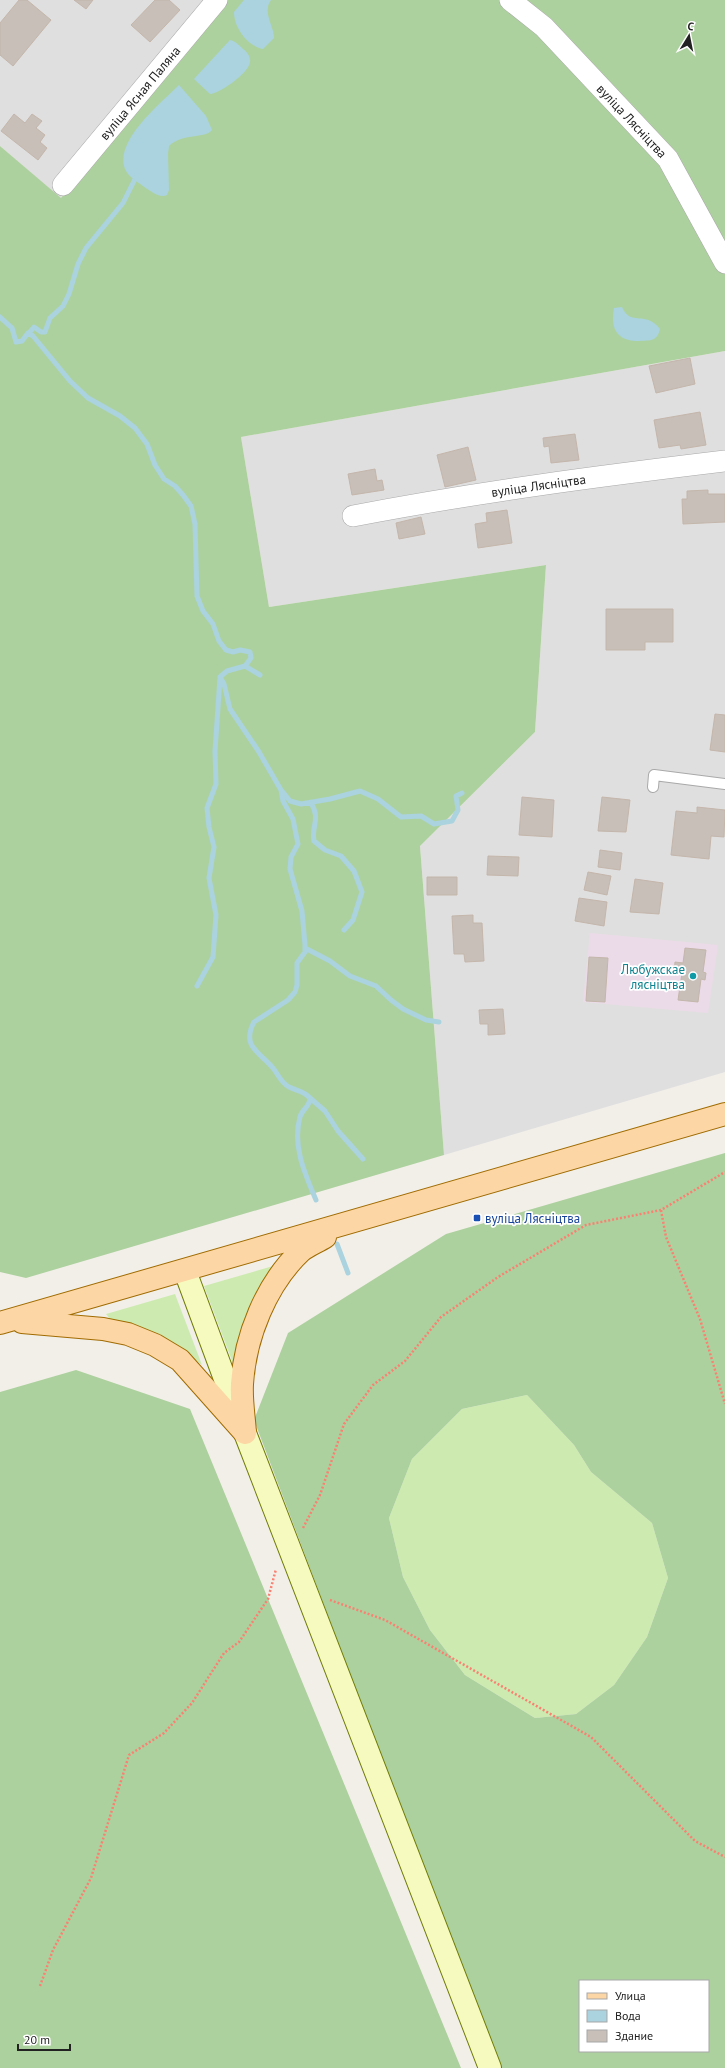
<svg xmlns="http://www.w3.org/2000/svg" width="725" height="2068" font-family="'PT Sans',sans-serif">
<rect width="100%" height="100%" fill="#f2efe9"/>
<path fill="#e0dfdf" d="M0 0H226L61 199 0 146Z
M725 351V1072L444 1155 420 846 535 732 546 565 269 607 241 437Z"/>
<path fill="#ebdbe8" d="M590 933 718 945 708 1013 583 1002Z"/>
<path fill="#cdebb0" d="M273 1266 234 1366 204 1286Z
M175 1294 202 1365 159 1334 110 1319 106 1314Z
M527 1395 574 1445 591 1472 652 1523 668 1578 647 1637 614 1685 576 1714 535 1718 465 1675 430 1630 403 1577 389 1518 412 1459 462 1409Z"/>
<path fill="#add19e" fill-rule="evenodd" d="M226 0H725V351L241 437 269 607 546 565 535 732 420 846 444 1155 26 1278 0 1272V146L61 198Z
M725 1153V2068H499L254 1420 288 1333 446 1234ZM527 1395 574 1445 591 1472 652 1523 668 1578 647 1637 614 1685 576 1714 535 1718 465 1675 430 1630 403 1577 389 1518 412 1459 462 1409ZM580 1981H708V2051H580Z
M76 1370 190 1409 461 2068H0V1392Z"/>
<path fill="#aad3df" d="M244 0H271C262 12 274 26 274 38L263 49C247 46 234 27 234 12Z
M230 40C235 41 239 45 243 49 247 52 251 57 250 62 249 73 219 94 210 94L194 79Z
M179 85 206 116 212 130C205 139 182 133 169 146L168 154 169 190 167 195C160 199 149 190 143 186 136 181 128 176 125 169 114 141 161 103 179 85Z
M622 307C630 327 646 310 660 329 657 342 650 340 639 341 617 341 610 329 614 308Z"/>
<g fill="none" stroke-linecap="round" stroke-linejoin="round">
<path stroke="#aad3df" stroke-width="5" d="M0 317 12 328 16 342 22 341 28 333 33 336 70 381 88 398 120 416 135 428 147 444 155 465 164 479 175 486 183 495 191 506 195 524 197 596 203 611 213 624 219 641 226 650 233 652 240 650 250 652 251 658 245 666 227 671 220 677 224 684 230 709 259 752 281 790 283 801 293 819 298 844 291 857 290 869 302 911 305 945V952L297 963V985L295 992 288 1000 254 1022C241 1047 260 1052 273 1068 278 1074 281 1083 289 1087 297 1091 304 1091 310 1098 310 1107 302 1109 300 1117 292 1146 305 1174 316 1200
M29 333 34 327 41 332H45L50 318 63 306 69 294 78 264 86 248 123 203 137 175
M245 666 260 675
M282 791 290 801 301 804 330 799 360 791 378 799 401 817 421 816 434 824 452 821 458 810 456 796 462 793
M311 803C321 819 311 826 314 841L325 850 341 856 354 871 362 892 353 920 344 930
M305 948 330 961 350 976 376 986 391 1000 403 1009 426 1020 439 1022
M197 986 213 957 216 915 209 878 214 847 209 827 207 808 216 784 215 751 220 678
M310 1098 325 1111 338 1131 363 1159
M337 1244 348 1273"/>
</g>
<path fill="#c7bfb8" stroke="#c4b6ab" d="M19 0H27L51 20 13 66 0 55V23Z
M74 0H93L86 9Z
M155 0H169L180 10 150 42 131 25Z
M14 114 25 123 32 114 42 121 36 128 45 135 40 142 47 148 38 160 1 131Z
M690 358 695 384 656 393 649 366Z
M700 412 706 445 681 449 680 445 659 448 654 420Z
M575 434 579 460 551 463 549 446 544 447 543 438Z
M468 447 476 480 445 487 437 455Z
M375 469 377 481 382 480 384 490 352 495 348 474Z
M708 490V494H725V522L683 524 682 499H687V491Z
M507 510 512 543 478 548 475 524 487 522 486 513Z
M421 517 425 534 399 539 396 523Z
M606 609H673V642H645V650H606Z
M715 714 725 715V752L710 750Z
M522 797 554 800 552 837 519 835Z
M602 797 630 800 626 832 598 831Z
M697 807 725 810 724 837 711 836 709 859 671 855 676 811 697 813Z
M600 850 622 853 620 870 598 867Z
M488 856 519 857 518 876 487 875Z
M588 872 611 876 607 895 584 890Z
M427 877H457V895H427Z
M635 879 663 883 659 914 630 912Z
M579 898 607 902 604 926 575 921Z
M473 915V923H482L484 961 465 962 464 954H454L452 916Z
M685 948 706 950 703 972 706 973 705 980 701 979 698 1002 678 1000 682 973 674 972 675 962 683 963Z
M589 957 608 958 605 1002 586 1001Z
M503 1009 505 1034 488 1035V1024H480L479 1010Z"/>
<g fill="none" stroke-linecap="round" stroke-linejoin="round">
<defs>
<path id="lane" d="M653 787 654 775 725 784"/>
<g id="street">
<path id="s1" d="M510 0 544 27 668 159 725 263"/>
<path id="s2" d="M63 185 217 0"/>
<path id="s3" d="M353 516C477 492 600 476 725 461"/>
</g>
<path id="secondary" d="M185 1271 245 1433 490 2068"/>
<path id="primary" d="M22 1322 103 1329 128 1334 155 1345 180 1360 245 1433
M0 1323 725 1114
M245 1433C244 1417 241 1400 242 1384 245 1337 266 1284 301 1251 307 1246 317 1242 325 1237"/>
</defs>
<use href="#lane" stroke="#a9a9a9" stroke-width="12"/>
<use href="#street" stroke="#a9a9a9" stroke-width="22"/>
<use href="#secondary" stroke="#707d05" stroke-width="24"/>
<use href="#primary" stroke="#a06b00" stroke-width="24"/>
<path stroke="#fa8072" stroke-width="2.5" stroke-dasharray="2 2" stroke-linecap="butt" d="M661 1210 666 1237 700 1319 725 1404
M303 1528 320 1495 344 1424 373 1385 405 1361 441 1317 498 1277 586 1225 661 1210 725 1172
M330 1600 385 1620 591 1737 695 1841 725 1857
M40 1986 53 1950 91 1878 129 1755 164 1733 192 1703 224 1653 239 1642 268 1599 276 1569"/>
<use href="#lane" stroke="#fff" stroke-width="10"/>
<use href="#street" stroke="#fff" stroke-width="21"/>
<use href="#secondary" stroke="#f7fabf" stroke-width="22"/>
<use href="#primary" stroke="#fcd6a4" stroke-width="22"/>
</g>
<circle fill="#0f9aa8" stroke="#fff" stroke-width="1.5" cx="693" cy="976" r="4"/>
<rect fill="#1a4fb4" stroke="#fff" stroke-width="1.5" x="473" y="1214" width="8" height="8" rx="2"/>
<g text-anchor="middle" stroke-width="3.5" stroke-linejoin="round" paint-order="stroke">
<g font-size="13" fill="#222" stroke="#fff">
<text dy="5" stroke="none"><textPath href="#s2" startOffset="120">вуліца Ясная Паляна</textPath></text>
<text dy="5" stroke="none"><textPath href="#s1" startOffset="172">вуліца Лясніцтва</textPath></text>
<text dy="5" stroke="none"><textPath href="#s3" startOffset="188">вуліца Лясніцтва</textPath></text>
</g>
<g font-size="13" fill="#0d838f" stroke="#fff" text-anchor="end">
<text x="685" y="974">Любужскае<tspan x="685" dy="15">лясніцтва</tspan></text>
</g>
<g font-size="13" fill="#164399" stroke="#fff" text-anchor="start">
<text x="485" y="1223">вуліца Лясніцтва</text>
</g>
</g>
<rect x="579" y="1980" width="130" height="72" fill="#ffffff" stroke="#a7a7a7"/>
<rect x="587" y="1993" width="20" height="6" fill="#fcd6a4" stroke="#a7a7a7"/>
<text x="615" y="2000" font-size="12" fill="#222222">Улица</text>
<rect x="587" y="2010" width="20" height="12" fill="#aad3df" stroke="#a7a7a7"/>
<text x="615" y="2020" font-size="12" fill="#222222">Вода</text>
<rect x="587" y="2030" width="20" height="12" fill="#c7bfb8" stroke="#a7a7a7"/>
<text x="615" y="2040" font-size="12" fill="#222222">Здание</text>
<g transform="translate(689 36) rotate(10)" stroke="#ffffff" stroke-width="3" paint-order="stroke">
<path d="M0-3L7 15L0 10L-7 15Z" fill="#222222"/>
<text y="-6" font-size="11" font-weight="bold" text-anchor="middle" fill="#222222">С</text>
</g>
<path d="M18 2044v6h52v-6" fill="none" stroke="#222222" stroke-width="2"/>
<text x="24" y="2044" font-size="12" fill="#222222" stroke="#ffffff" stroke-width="3" paint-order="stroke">20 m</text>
</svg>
